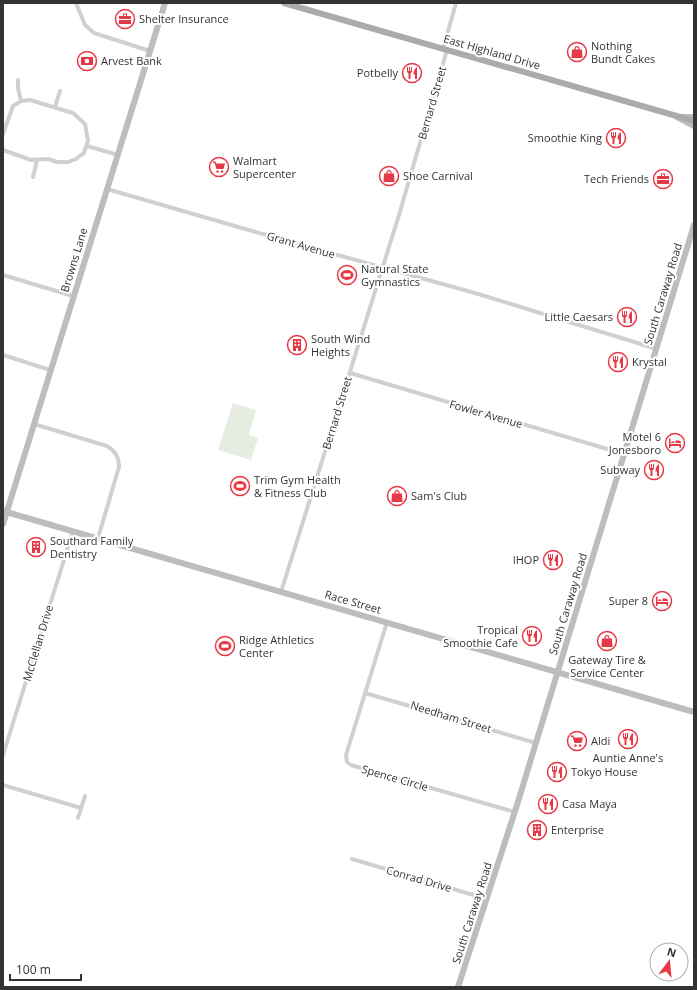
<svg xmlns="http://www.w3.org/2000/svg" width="697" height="990" font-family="'Open Sans',sans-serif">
<rect width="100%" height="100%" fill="#fff"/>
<path fill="#e6ecdf" d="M233 403 256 410 249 435 258 438 251 460 218 450Z"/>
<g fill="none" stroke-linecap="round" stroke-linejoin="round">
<path stroke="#d0d0d0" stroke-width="4" d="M76 3 85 25 94 33 150 51
M443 49 456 3
M18 80V88L21 101
M55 107 60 91
M3 134 13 106 21 101 30 100 73 113 85 124 88 141 84 153 76 159 68 162H57L48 159 31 160 3 150
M87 146 118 155
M33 177 37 160
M107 189 287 241 475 293 657 349
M3 275 73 296
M3 355 50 370
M350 373 624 454
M34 424 107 446C116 451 119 458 119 467L98 538
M281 592 399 215 447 50
M387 622 346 755 347 762 351 765 515 812
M365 693 536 743
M3 755 73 531
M3 785 81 808
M78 818 85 796
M352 859 487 899"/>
<path stroke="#bdbdbd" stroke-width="6" d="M677 117 694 126
M682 117H694
M3 511 694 712
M3 524 165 3
M458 987 517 805 694 225"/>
<path stroke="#ababab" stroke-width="6" d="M284 3 694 121"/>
</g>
<defs>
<symbol id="office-ring" viewBox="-11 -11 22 22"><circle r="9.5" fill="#fff" stroke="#e63946" stroke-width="1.5"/><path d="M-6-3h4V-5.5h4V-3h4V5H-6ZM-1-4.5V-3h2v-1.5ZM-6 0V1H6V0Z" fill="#e63946"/></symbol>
<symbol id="shop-ring" viewBox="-11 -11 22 22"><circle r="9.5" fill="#fff" stroke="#e63946" stroke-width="1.5"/><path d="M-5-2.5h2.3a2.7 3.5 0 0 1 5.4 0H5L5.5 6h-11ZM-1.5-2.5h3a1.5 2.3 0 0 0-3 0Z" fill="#e63946"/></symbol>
<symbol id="bank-ring" viewBox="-11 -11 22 22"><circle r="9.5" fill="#fff" stroke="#e63946" stroke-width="1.5"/><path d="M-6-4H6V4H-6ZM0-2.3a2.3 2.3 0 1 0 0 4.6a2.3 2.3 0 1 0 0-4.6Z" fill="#e63946"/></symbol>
<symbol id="restaurant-ring" viewBox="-11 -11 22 22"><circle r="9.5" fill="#fff" stroke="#e63946" stroke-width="1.5"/><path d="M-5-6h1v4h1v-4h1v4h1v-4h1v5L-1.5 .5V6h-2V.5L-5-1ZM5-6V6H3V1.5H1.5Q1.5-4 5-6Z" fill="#e63946"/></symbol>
<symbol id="supermarket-ring" viewBox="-11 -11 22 22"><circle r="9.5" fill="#fff" stroke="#e63946" stroke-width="1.5"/><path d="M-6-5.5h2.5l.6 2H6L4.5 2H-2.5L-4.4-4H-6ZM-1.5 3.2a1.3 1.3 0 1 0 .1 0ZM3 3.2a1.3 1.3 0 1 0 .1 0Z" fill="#e63946"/></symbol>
<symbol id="stadium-ring" viewBox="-11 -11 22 22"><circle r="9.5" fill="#fff" stroke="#e63946" stroke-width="1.5"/><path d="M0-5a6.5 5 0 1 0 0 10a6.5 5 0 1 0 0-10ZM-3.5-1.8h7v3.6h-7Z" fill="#e63946"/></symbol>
<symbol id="building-ring" viewBox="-11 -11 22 22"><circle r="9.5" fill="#fff" stroke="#e63946" stroke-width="1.5"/><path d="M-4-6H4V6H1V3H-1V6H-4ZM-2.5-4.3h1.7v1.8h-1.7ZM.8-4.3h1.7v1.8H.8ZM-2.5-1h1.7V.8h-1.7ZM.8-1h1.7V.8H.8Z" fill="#e63946"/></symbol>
<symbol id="hotel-ring" viewBox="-11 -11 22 22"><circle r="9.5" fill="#fff" stroke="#e63946" stroke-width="1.5"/><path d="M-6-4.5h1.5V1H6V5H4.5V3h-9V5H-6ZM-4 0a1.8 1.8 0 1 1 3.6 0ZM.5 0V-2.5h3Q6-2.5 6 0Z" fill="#e63946"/></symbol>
</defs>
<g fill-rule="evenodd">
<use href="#office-ring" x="114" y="8" width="22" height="22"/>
<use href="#shop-ring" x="566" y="41" width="22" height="22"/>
<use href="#bank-ring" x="76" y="50" width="22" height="22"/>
<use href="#restaurant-ring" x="401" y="62" width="22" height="22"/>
<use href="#restaurant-ring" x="605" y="127" width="22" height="22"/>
<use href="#supermarket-ring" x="208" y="156" width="22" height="22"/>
<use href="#shop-ring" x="378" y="165" width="22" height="22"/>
<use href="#office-ring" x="652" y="168" width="22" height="22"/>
<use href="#stadium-ring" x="336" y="264" width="22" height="22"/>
<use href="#restaurant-ring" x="616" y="306" width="22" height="22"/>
<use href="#building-ring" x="286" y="334" width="22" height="22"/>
<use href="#restaurant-ring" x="607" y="351" width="22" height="22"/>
<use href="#hotel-ring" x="664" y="432" width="22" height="22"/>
<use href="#restaurant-ring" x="643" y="459" width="22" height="22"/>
<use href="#stadium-ring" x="229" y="475" width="22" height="22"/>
<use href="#shop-ring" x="386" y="485" width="22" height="22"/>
<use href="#building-ring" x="25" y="536" width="22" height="22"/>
<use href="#restaurant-ring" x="542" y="549" width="22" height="22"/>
<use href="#hotel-ring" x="651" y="590" width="22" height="22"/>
<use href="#restaurant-ring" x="521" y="625" width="22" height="22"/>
<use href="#shop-ring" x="596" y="630" width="22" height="22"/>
<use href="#stadium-ring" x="214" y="635" width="22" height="22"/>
<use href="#restaurant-ring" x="617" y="728" width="22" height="22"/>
<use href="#supermarket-ring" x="566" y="730" width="22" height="22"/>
<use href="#restaurant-ring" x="546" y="761" width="22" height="22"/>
<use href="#restaurant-ring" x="537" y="793" width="22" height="22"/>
<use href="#building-ring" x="526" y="819" width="22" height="22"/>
</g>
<g text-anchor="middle" stroke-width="4" stroke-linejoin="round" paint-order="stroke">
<g font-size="11" fill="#333" stroke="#fff" text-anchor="start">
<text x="139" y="23">Shelter Insurance</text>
<text x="591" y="50">Nothing<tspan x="591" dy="13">Bundt Cakes</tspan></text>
<text x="101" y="65">Arvest Bank</text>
<text x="398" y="77" text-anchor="end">Potbelly</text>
<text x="602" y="142" text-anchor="end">Smoothie King</text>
<text x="233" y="165">Walmart<tspan x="233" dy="13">Supercenter</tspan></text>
<text x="403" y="180">Shoe Carnival</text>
<text x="649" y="183" text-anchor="end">Tech Friends</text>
<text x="361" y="273">Natural State<tspan x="361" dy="13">Gymnastics</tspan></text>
<text x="613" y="321" text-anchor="end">Little Caesars</text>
<text x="311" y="343">South Wind<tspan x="311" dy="13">Heights</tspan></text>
<text x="632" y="366">Krystal</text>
<text x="661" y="441" text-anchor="end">Motel 6<tspan x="661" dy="13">Jonesboro</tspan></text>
<text x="640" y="474" text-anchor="end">Subway</text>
<text x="254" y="484">Trim Gym Health<tspan x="254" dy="13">&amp; Fitness Club</tspan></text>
<text x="411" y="500">Sam's Club</text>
<text x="50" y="545">Southard Family<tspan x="50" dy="13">Dentistry</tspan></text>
<text x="539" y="564" text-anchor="end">IHOP</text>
<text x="648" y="605" text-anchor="end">Super 8</text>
<text x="518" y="634" text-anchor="end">Tropical<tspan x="518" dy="13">Smoothie Cafe</tspan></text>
<text x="239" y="644">Ridge Athletics<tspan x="239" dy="13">Center</tspan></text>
<text x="607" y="664" text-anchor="middle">Gateway Tire &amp;<tspan x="607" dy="13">Service Center</tspan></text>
<text x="591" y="745">Aldi</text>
<text x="628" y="762" text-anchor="middle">Auntie Anne's</text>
<text x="571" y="776">Tokyo House</text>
<text x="562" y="808">Casa Maya</text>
<text x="551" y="834">Enterprise</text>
</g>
<g font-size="11" fill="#333" stroke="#fff">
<text transform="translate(492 52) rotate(16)" y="4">East Highland Drive</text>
<text transform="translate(432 103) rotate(-74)" y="4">Bernard Street</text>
<text transform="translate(301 245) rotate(16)" y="4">Grant Avenue</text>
<text transform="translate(74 260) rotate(-73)" y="4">Browns Lane</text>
<text transform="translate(663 294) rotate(-73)" y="4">South Caraway Road</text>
<text transform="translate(337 413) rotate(-73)" y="4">Bernard Street</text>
<text transform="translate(486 414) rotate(16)" y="4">Fowler Avenue</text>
<text transform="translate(353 602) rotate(16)" y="4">Race Street</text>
<text transform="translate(568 604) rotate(-73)" y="4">South Caraway Road</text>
<text transform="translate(38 643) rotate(-73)" y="4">McClellan Drive</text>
<text transform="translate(451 717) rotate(17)" y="4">Needham Street</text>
<text transform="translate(395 778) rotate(16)" y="4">Spence Circle</text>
<text transform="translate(419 879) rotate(16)" y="4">Conrad Drive</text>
<text transform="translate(472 913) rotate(-72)" y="4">South Caraway Road</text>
</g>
</g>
<rect width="697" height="990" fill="none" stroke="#333333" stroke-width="8"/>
<g transform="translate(669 962) rotate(16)"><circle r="19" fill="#ffffff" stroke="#adadad"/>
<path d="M0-3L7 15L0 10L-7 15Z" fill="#e63946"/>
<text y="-6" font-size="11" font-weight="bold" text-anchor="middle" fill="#333333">N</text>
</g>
<path d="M10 974v6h71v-6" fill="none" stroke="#333333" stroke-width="2"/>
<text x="16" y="974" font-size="12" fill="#333333" stroke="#ffffff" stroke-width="3" paint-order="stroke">100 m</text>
</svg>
